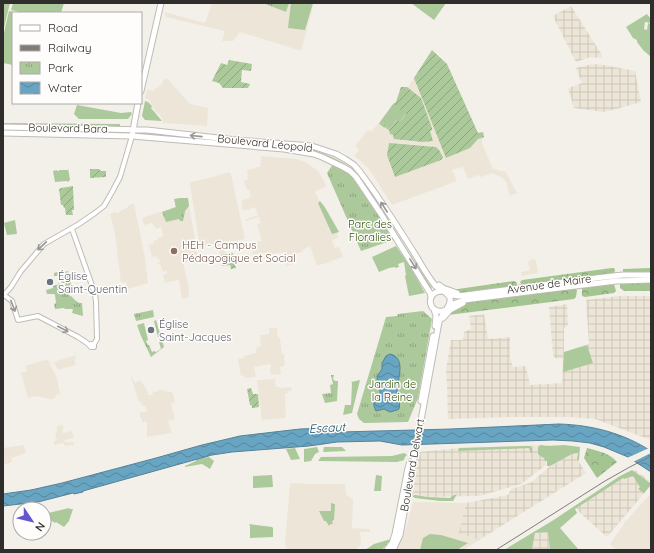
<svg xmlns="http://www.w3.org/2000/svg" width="654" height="553" font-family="Quicksand,sans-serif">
<defs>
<pattern id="industrial-grid" width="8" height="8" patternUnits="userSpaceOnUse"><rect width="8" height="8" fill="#ede6d8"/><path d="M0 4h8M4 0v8" fill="none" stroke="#ccc6ba"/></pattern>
<pattern id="forest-crowns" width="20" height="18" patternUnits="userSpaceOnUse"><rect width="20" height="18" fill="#a4c492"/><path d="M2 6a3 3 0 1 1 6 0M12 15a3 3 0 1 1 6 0" fill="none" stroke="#86a077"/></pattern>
<pattern id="park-tufts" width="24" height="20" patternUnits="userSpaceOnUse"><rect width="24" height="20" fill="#acc99b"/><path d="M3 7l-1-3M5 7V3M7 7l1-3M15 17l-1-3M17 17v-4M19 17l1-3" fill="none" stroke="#8ca47f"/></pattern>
<pattern id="garden-furrows" width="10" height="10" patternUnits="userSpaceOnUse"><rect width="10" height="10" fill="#acc99b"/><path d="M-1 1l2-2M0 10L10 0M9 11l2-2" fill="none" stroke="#8ca47f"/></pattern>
<pattern id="water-waves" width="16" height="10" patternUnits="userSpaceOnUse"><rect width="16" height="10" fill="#68a5c3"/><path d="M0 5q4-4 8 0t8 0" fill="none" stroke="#56879f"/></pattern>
</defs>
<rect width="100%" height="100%" fill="#f3f0e9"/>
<path fill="#ede6d8" d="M212 3H314L301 51 240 32 233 41H222L225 31 166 17 164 12 205 23Z
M432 50 478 133 483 132 484 137 482 140V143L493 169 506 172 517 193 510 196 506 182 503 178 492 173 481 177 478 175 468 179 463 167 452 170 457 181 392 205 369 169 362 162 354 156 359 150 355 146 368 130 371 132 396 102 401 87H408Z
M167 78 190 104 208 108 207 126 163 123V120L158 113 156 114 157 113 153 108 151 107 153 106 148 99H145L147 90 154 91 155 90 154 89 155 88 156 89 163 83 162 81Z
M261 156 297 159 306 162 318 171 327 186 315 192 319 200 328 211 339 232 337 233 339 237 332 240 335 248 339 247 343 257 317 266 310 246 304 249 302 252 292 255 295 263 286 266 284 256H286L284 252 269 255 268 252 253 255 251 244 262 241 257 224 261 223 259 217 246 221 245 220 258 215 255 207 243 211 241 201 251 197 249 190H247L244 181 248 179 247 170 253 169 257 167H260Z
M229 172 231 174 245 239 224 243 225 254 220 255 218 243 200 247 190 184 191 182 213 177Z
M188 198 198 259 183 263 188 284 189 297 182 299 179 280 165 283 163 275 167 273V271L163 272 160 264H157V263L160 262 159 258 157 259 156 256 152 257 149 245 154 244 153 241 158 240V238L163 236 161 227 156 229 152 223 144 225 142 218 176 207 174 199Z
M134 203 145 258 148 283 128 289 126 282 121 283 115 234 110 214 115 212 117 213 128 207V206Z
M531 259 536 260 538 273 522 276 521 272 530 270 528 261H530Z
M269 328H277V334L278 335V338H280L282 354H284L285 365 280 367 281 374 271 375 270 369 271 368 270 364 254 367 256 377 245 378 244 375 241 376 238 359 244 358V356L256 353V348L261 346 260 335H264L266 334H269Z
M73 356H76V359H74L76 365 58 370 54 362Z
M48 360 57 378 60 394H57L55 398 52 399 34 396 28 398 21 373 27 371 25 366 41 361Z
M132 377 135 383 140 380 147 390 148 395H152L153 392 159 391V389L173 393 175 402 171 404 175 419 168 421 172 433 147 437V422H142V419L140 418V413L147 411 145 406H142L141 401 139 402 135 389 131 378Z
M275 379 276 387H279L280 388 291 387 292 391H288V393L285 394 286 418 262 420 257 380Z
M62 425 64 429H62L63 433 72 431 74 438 66 440 63 442H74V445L65 446 63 443 54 445V441L57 440 55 433 57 432V426Z
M24 445 26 453 11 458 12 461 10 463 3 465V448Z
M290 483 313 484H345L346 495 353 499 352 528 370 529V532H360L361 539 360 542 361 544 356 550H287L285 544Z
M651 493V550H617L614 548 610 544 625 522Z
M413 502 466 503 459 533 479 540 464 550H394L406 528Z"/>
<path fill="url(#industrial-grid)" d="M571 6 602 55V58L590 57 576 62 553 16Z
M592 64 604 65 635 71 641 102 609 111 602 112 574 108 568 88 582 83 576 68Z
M618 296H651V440L595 419 570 417H514L448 419 447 385 446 368 448 358 451 340H463L464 332 471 329 469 316 484 314 488 339 510 337V357L513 367 526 366 530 385 562 383 563 359 555 358 553 355 549 307 567 304 568 325 564 328V352L589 344 586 300Z
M548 445 546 465 521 484 479 496 427 497 412 496 419 452 459 448Z
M578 453 577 459 586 473 479 540 459 533 466 503 508 495 511 489 532 482 550 466 572 454Z
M635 470 650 481 651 485 607 537 578 511 576 507Z
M549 532 550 550H532L535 533Z"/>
<path fill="#acc99b" d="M3 3H10L3 32Z
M13 3H64L61 13H24L11 10Z
M291 3H313L305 30 288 28Z
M411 3H446L434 20Z
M9 11 18 13H13V65L3 63V37Z
M647 14 651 19V23L645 22 644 29 647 30 648 23 651 24V57L643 50 637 42V40L633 38 626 27Z
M145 101 148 102 152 106 151 108 162 121 145 120 142 116Z
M393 104 406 113 400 122 396 120 390 129 380 122Z
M77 105 121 113 131 112 132 114 128 119H79L74 114Z
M3 123 120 124V126H117L3 124Z
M147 134 157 135 167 134 306 146 324 151 349 163 362 175 433 286 371 191 357 171 349 165 334 157 323 152 306 148 171 135H166V136L308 149C327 154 347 162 360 177L432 288 431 289 399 239 347 167 323 155 147 136Z
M68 168 70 180 69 181 67 182V181L55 182 53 171 57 170V171H59V170H68Z
M320 201 324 206 339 232 332 234 318 203Z
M15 220 17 234 7 235 4 223Z
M396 246 410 266 425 293 409 296 405 276 406 275 404 262 398 264 399 267 395 268V267L389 268 379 272 372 257Z
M587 345 593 363 563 372 564 352Z
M360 380 352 413 343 415 345 405H351L352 383 351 382Z
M541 445 547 446 564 445 580 447 579 460 578 461 577 459 578 453 572 454 550 466H547V461H545L544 458 540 456 538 454V447Z
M528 446H530L532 448V453H531L529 448 458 451 459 448Z
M317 447 319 452 315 454 311 461 304 462V449Z
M324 447H342L346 451 323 452Z
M295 448 300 459 291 460 286 449Z
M404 453 406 454 407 455 405 457 404 460 397 462 318 461 321 457 392 456Z
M209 457 214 461 210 469 202 464 185 467V466L196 461V459Z
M632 470 650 483V486L644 493 638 489 640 487 633 476 624 479 623 478 575 509 577 513 560 528 579 550H550L548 532 535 533 532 550H504L552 521 620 476Z
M272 475 273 487 253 488V476Z
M376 475 382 476 381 491H374Z
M457 494 453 501H440L415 498 412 496 415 495 427 497 450 498 452 496Z
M331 503 335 504 334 520 332 521 333 524H330V525L329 526 326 521H324L319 511H331Z
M69 508 70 509H73L69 521 64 527 56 522 55 523 52 521 44 523V514Z
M249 524 272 527 273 528V537L250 538V526Z
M430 534 441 535 468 543 457 550H420L423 538Z"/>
<path fill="url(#forest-crowns)" d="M612 268H614L615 270 614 274 525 286 521 284 520 282 522 280Z
M651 268V273H623V269Z
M514 281 517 283 516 287 463 293 454 292 451 290Z
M651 281V291H624L620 288V282Z
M613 283 614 284 616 291 614 293 585 297 582 296V288L583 287Z
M575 288 577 290 576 297 574 299 448 315 449 314 468 302Z
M587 448C598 451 610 453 617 462L597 478 584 458Z"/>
<path fill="url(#park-tufts)" d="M263 3H289L286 12Z
M333 164C338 166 343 169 347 172 365 189 381 218 393 240L361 251 327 173Z
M180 198H188L189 206 185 211 183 221H180L179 219 166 222 162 212 176 207 174 199Z
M64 270 65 272 68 271 71 281V286L67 287 69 295C74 297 76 304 82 303L83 316 72 313 73 309H65L64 308 55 309 54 304 56 303 55 295 54 294H47L46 290 53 288V286L57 285 59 283 60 284 61 287 66 285 65 283H62L61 281 63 279V278L61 277V275H59L57 276H54V273Z
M153 310 154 317 136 321 134 314Z
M423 311 432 319 418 398 408 422 364 423 359 419 357 414 386 317 397 316 398 314Z
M156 320 164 347 151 357 141 336 137 325 144 323 148 340 146 341 148 345H149L152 352 154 351 156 352 161 349 159 342 161 341 160 337H158L154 321Z
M331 375H334L333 379 335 381H338L337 401 325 403 322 394 331 393 330 385 333 384Z
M391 539 382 550H365L374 544Z"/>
<path fill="url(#garden-furrows)" d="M432 50 447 64 478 133 483 132 484 137 478 139 470 148 446 158 414 78Z
M229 60 252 64 251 71 242 70 241 82 250 84 248 88H223L219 83 212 81 221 63 227 65Z
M401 87H407L421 98 432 128V130L430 131 433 141 423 142 394 139 393 135 390 134 389 130 379 124 380 122 390 129 397 119 400 122 406 114 393 104 396 102Z
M389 143 436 147 439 150 443 157 441 160 395 177 387 155Z
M90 169H99L101 171H106V177L90 178Z
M73 186 74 210H72L73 215H66L65 208H64L63 205H61L59 189 61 188Z
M233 253 236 268 231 269 230 265 222 266 220 255Z
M251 388 253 394H258L259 407 252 408V406L250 405 247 389Z"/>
<path fill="url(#water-waves)" stroke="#578196" d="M390 354C408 358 396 382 397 394 397 400 401 400 399 409L397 410 390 412 384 409 376 411C372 403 373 400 380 394V389L378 388 377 377 382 369V363L386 356Z
M559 424C592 425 623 433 651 451V472L628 457 604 447 590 443 573 441 553 440 402 445 380 441 337 442 309 446 232 452 212 455 83 491V492L74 494 73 493 38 502 3 506V494L31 490 62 483 156 458 202 445 240 436 300 429 328 428 341 432 451 429Z"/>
<path fill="#f3f0e9" d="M649 448 651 449V453L633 462 627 458Z"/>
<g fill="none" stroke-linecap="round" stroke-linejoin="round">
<defs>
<path id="tertiary" d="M72 229 95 294 96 302 97 339 94 344H91L90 346
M4 295 12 301 18 320 38 316 78 337 87 343 91 347H94V344
M3 296 11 287 21 271 44 244 79 224 95 213 104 206 112 192 120 177 132 136"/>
<path id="primary" d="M141 91 161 3
M3 127 147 130 236 140 312 146 336 154 345 159 354 165 360 172C379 197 396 224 413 251 420 262 426 274 434 284 438 290 447 291 450 298 452 306 441 314 439 322L400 535 393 550
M3 133 132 136 284 149 314 154 322 157 343 167 350 171 356 177 381 214 430 293 431 297
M132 136 138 103
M439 285 443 288 457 293
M442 291C424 291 428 317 446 310
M447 294 458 296 604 277 623 275H651
M450 305 464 300 551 289 616 281 651 280
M434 309 436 316 435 326
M443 318 450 310 463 303
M421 401 433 336
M387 550 392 543 395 534 408 468 410 462"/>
</defs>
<use href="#tertiary" stroke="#bfbcb6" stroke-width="6"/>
<use href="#primary" stroke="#bfbcb6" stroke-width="7"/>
<use href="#tertiary" stroke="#fff" stroke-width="4"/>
<use href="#primary" stroke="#fff" stroke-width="5"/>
<path stroke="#7f7d79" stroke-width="1" d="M496 550 605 481 628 468 651 456"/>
</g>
<defs><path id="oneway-shaft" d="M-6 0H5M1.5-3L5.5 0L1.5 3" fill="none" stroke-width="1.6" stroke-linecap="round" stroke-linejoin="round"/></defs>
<g stroke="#989696">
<use href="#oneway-shaft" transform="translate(196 136) rotate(-174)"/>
<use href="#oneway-shaft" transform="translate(384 207) rotate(-123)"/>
<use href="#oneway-shaft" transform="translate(42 246) rotate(137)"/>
<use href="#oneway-shaft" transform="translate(413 264) rotate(58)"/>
<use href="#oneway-shaft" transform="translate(13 306) rotate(69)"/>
<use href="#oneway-shaft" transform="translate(63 329) rotate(27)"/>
</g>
<circle fill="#8d6e63" stroke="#fffdfb" stroke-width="1.5" cx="174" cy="251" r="4"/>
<g fill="#6b7280" stroke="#fffdfb" stroke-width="1.5">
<circle cx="50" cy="282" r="4"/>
<circle cx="151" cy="330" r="4"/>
</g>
<g text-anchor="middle" stroke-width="3" stroke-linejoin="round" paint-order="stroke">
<g font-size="11" fill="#302e2c" stroke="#fffdfb">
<text transform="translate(68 128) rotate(1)" y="4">Boulevard Bara</text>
<text transform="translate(265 143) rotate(6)" y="4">Boulevard Léopold</text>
<text transform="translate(549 284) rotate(-8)" y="4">Avenue de Maire</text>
<text transform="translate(412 465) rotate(-80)" y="4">Boulevard Delwart</text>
</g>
<g font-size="11" fill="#2e540c" stroke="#fffdfb">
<text x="370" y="228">Parc des<tspan x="370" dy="13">Floralies</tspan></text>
<text x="392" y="388">Jardin de<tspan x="392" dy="13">la Reine</tspan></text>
</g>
<g font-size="11" fill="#785e54" stroke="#fffdfb" text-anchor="start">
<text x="182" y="249">HEH - Campus<tspan x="182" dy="13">Pédagogique et Social</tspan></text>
</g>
<g font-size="11" fill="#5b616d" stroke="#fffdfb" text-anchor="start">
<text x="58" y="280">Église<tspan x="58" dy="13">Saint-Quentin</tspan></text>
<text x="159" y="328">Église<tspan x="159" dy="13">Saint-Jacques</tspan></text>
</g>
<g font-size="12" font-style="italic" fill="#184b60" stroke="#fffdfb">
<text transform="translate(327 428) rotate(-3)" y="4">Escaut</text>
</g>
</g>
<rect width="654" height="553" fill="none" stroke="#302e2c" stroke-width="8"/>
<rect x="12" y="12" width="130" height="92" fill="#fffdfb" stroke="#acaaa8"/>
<rect x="20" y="25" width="20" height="6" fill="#ffffff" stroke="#acaaa8"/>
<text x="48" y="32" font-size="12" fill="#302e2c">Road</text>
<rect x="20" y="45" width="20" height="6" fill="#7f7d79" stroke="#acaaa8"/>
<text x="48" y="52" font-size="12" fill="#302e2c">Railway</text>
<rect x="20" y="62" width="20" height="12" fill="url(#park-tufts)" stroke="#acaaa8"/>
<text x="48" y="72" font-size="12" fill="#302e2c">Park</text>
<rect x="20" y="82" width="20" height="12" fill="url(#water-waves)" stroke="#acaaa8"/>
<text x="48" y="92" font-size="12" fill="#302e2c">Water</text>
<g transform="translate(32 521) rotate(125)"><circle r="19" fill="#fffdfb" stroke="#acaaa8"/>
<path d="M0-3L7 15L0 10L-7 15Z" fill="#6456cf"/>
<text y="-6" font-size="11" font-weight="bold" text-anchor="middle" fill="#302e2c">N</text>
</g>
</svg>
